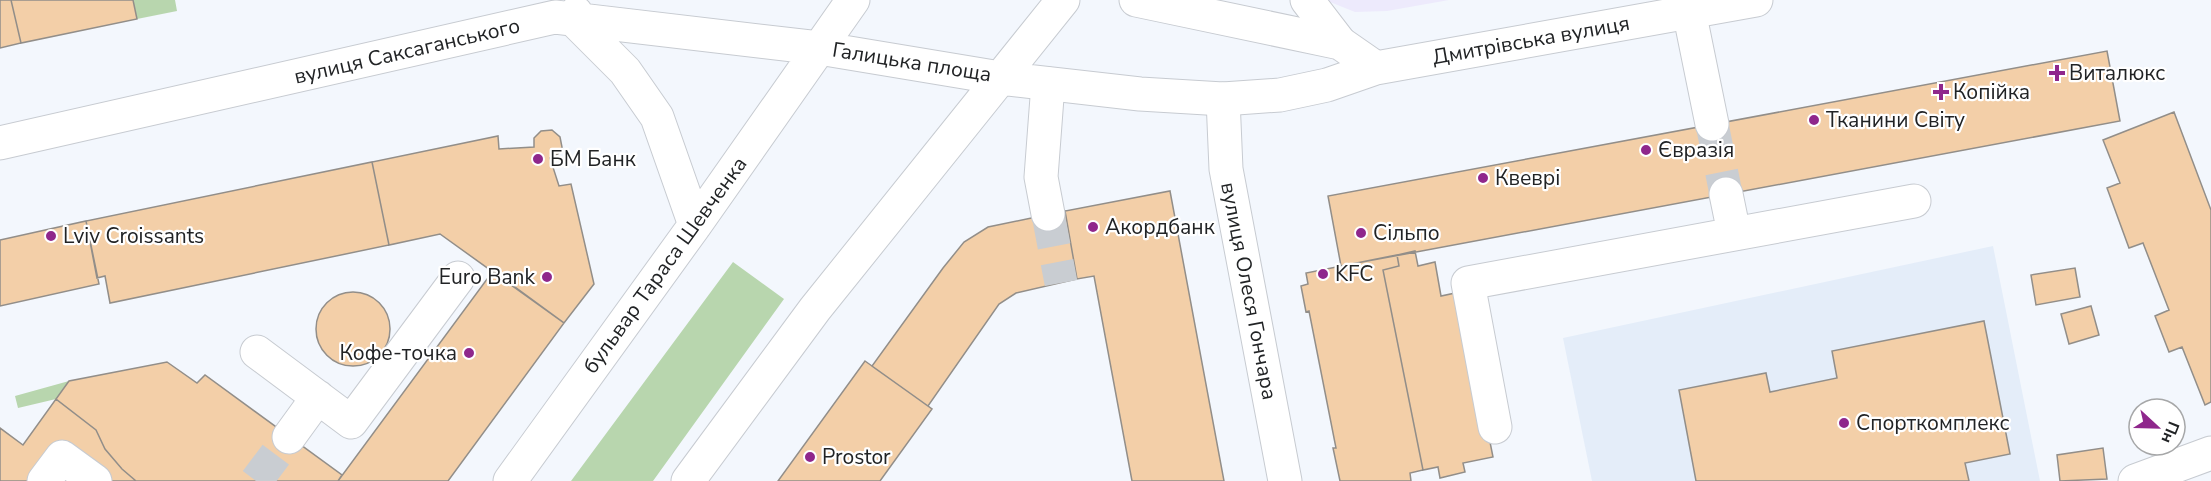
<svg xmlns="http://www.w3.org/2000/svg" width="2211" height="481" font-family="'Nunito Sans',sans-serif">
<rect width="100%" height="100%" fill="#f3f7fd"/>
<path fill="#edeafc" d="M1325 0H1449L1387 11 1355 12Z"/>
<path fill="#e4edf9" d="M1993 246 2040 481H1592L1563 338Z"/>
<path fill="#b8d6ae" d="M133 0H175L177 11 137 19Z
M733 262 784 299 653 481H571Z
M69 381 56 399 18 408 15 396Z"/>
<path fill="#f3cfa8" stroke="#928e89" stroke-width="1.5" d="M0 0H11L21 43 0 48Z
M11 0H133L137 19 21 43Z
M2107 51 2120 121 1341 266 1328 196Z
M2174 112 2211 210V402L2205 405 2182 347 2169 352 2155 316 2169 310 2143 243 2129 248 2107 188 2120 183 2103 140Z
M552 130 560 137 562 147 558 154 550 158 559 186 571 184 594 284 564 323 440 234 389 245 372 162 498 136 499 149 534 147V138L541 131Z
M372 162 389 245 110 303 105 276 97 278 86 221Z
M1170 191 1224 481H1132L1094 276 1077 279 1065 211Z
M1065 211 1077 279 1016 293 999 304 928 406 872 366 943 268 964 242 988 227Z
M86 221 99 284 0 306V240Z
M1415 251 1418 266 1435 262 1441 296 1460 292 1493 457 1463 463 1465 472 1440 478 1438 467 1423 470 1383 270 1399 266 1397 255Z
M1397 255 1399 266 1383 270 1423 470 1410 473 1411 481H1340L1333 448H1336L1309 311 1306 312 1301 286 1308 284 1306 273Z
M2075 268 2080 297 2036 305 2031 275Z
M493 271 564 323 448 481H338Z
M316 329a37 37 0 1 1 74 0a37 37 0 1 1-74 0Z
M2091 306 2099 335 2069 344 2061 314Z
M1984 321 2010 454 1965 463 1969 481H1696L1679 390 1766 373 1770 392 1837 378 1832 351Z
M865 361 932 409 880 481H778Z
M167 362 197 383 205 375 342 475 338 481H136L122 469 105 449 96 430 56 399 69 381Z
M56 399 96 430 105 449 122 469 136 481H0V428L23 445Z
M2103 448 2107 479 2060 481 2057 455Z"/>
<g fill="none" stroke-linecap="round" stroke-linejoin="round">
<path stroke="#c9cdd2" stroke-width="33" stroke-dasharray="33 16" stroke-linecap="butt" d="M1712 124 1726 194
M1048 214 1061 283
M256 481 289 437"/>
<defs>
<path id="minor" d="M1307 0 1340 43
M1689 11 1712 124
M1048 84 1041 177 1048 214
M1223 99 1226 169 1285 481
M1726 194 1734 233
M257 352 351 422 458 278
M1495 427 1468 283 1914 201
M289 437 318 397
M44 481 62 457 95 481
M2135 481 2211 453"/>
<path id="major" d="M1136 0 1340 43 1376 68
M576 13 573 19 625 71 657 117 695 225
M0 143 555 17 819 48 1000 78 1140 94 1223 99 1280 95 1327 85 1376 68 1756 0
M510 481 695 225 853 0
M688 481 815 309 1063 0"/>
</defs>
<use href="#minor" stroke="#c7cbd1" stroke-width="35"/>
<use href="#major" stroke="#c7cbd1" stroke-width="35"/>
<use href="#minor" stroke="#fff" stroke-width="33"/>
<use href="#major" stroke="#fff" stroke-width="33"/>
</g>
<g fill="#8f278c" stroke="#fff" stroke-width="2">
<path d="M2054 64h6v6h6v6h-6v6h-6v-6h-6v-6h6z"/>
<path d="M1938 83h6v6h6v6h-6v6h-6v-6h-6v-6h6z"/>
<circle cx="1814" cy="120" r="6"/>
<circle cx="1646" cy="150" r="6"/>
<circle cx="538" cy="159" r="6"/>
<circle cx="1483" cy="178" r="6"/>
<circle cx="1093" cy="227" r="6"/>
<circle cx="1361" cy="233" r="6"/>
<circle cx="51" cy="236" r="6"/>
<circle cx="1323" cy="274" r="6"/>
<circle cx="547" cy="277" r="6"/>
<circle cx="469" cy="353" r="6"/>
<circle cx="1844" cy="423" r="6"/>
<circle cx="810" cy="457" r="6"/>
</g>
<g text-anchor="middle" stroke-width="4.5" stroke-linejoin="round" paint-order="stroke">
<g font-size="21" fill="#212325" stroke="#fff">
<text transform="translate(1531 40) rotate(-10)" y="7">Дмитрівська вулиця</text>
<text transform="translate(407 51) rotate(-13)" y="7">вулиця Саксаганського</text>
<text transform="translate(912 62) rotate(9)" y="7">Галицька площа</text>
<text transform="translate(665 265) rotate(-54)" y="7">бульвар Тараса Шевченка</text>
<text transform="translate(1249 291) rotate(79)" y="7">вулиця Олеся Гончара</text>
</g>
<g font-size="21" fill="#212325" stroke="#fff" text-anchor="start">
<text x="2069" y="80">Виталюкс</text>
<text x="1953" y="99">Копійка</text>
<text x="1826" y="127">Тканини Світу</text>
<text x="1658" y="157">Євразія</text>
<text x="550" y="166">БМ Банк</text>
<text x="1495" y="185">Квеврі</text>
<text x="1105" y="234">Акордбанк</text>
<text x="1373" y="240">Сільпо</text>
<text x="63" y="243">Lviv Croissants</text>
<text x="1335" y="281">KFC</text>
<text x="535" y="284" text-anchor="end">Euro Bank</text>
<text x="457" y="360" text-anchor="end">Кофе-точка</text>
<text x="1856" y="430">Спорткомплекс</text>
<text x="822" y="464">Prostor</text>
</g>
</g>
<g transform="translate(2157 427) rotate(112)"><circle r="28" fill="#ffffff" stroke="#a6a7a8" stroke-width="1.5"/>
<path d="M0-4.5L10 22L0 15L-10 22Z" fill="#8f278c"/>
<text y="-9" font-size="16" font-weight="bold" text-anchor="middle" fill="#212325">Пн</text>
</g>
</svg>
